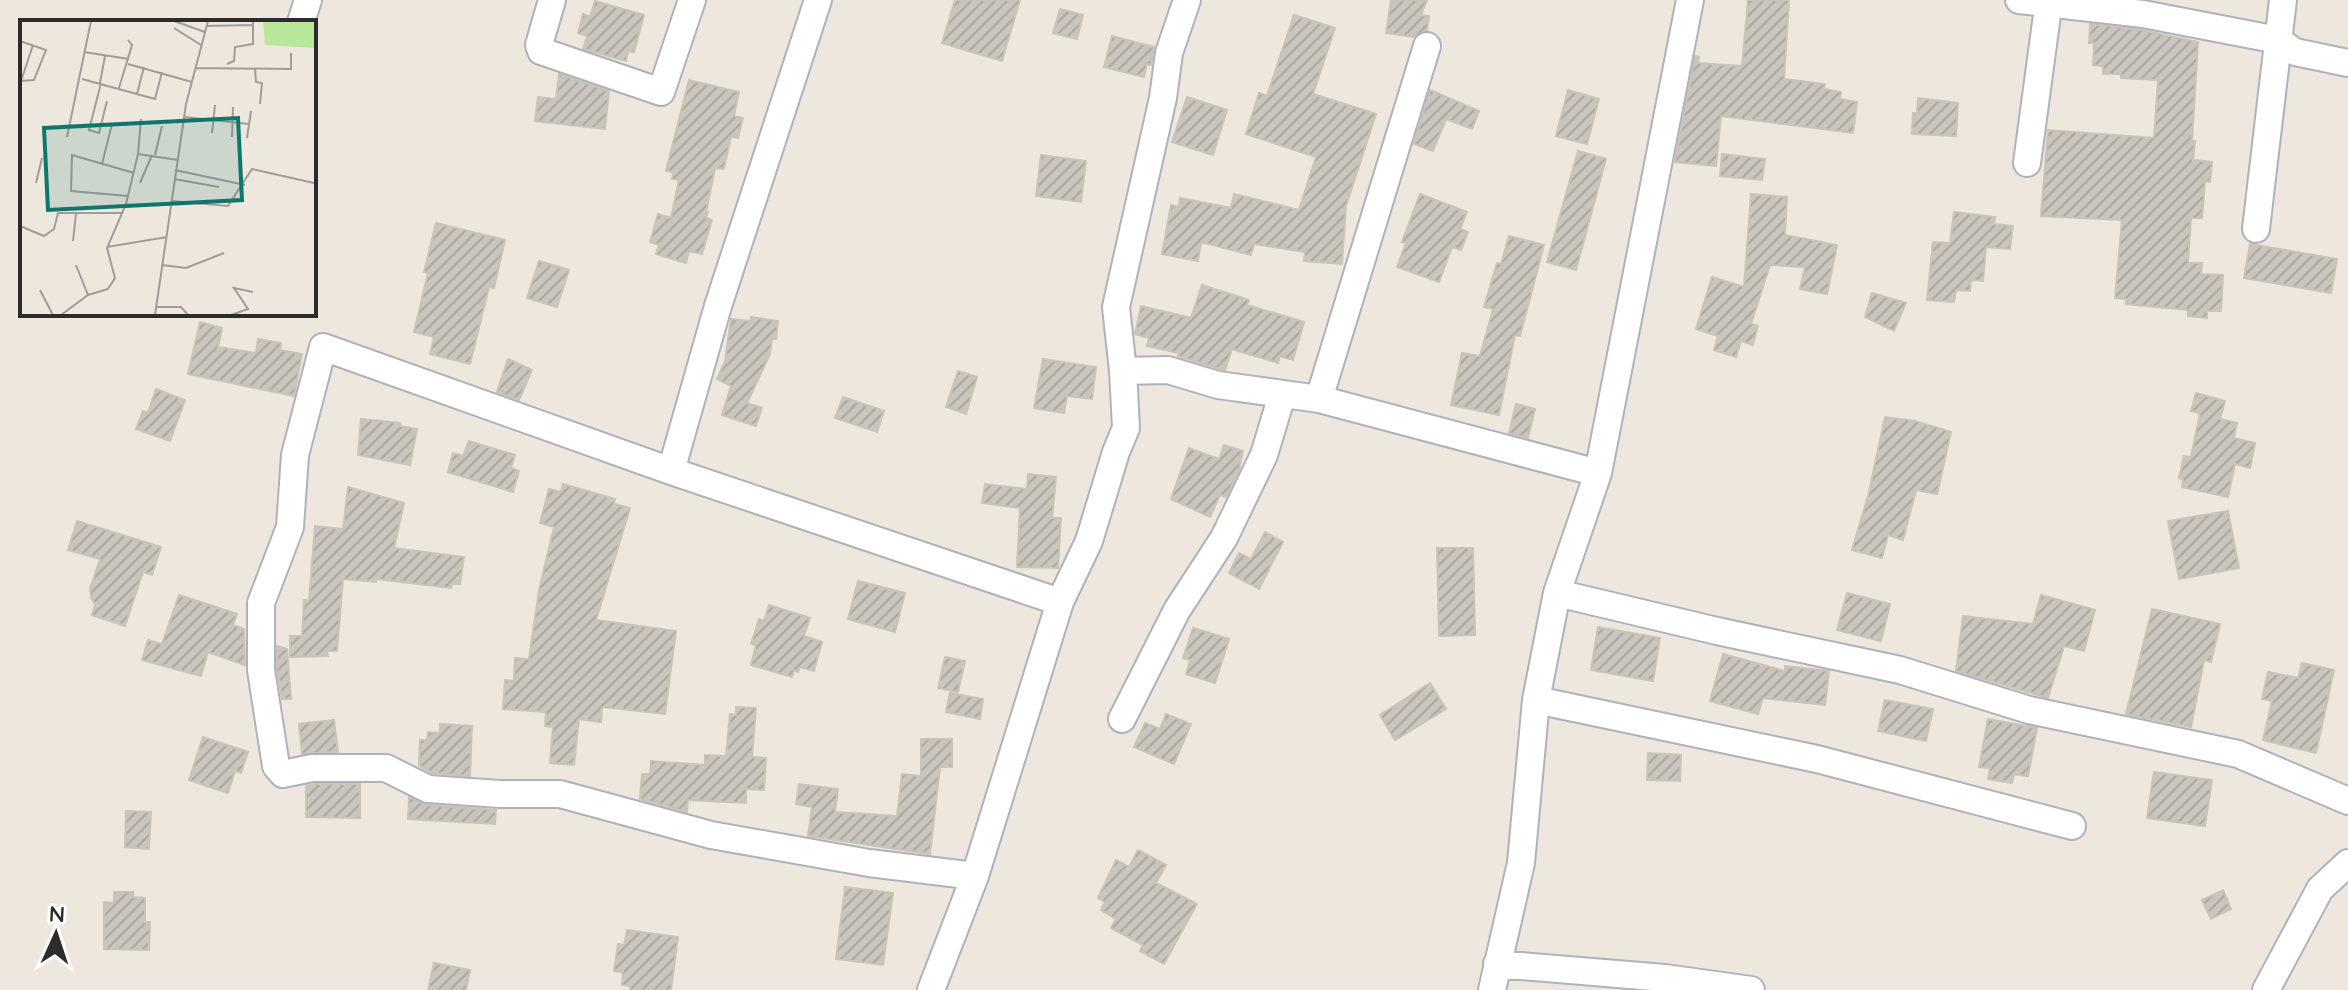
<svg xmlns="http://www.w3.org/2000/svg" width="2348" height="990" font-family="Quicksand,sans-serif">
<defs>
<pattern id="building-hatch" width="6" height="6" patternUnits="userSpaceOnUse" patternTransform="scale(2)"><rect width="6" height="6" fill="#c9c5bc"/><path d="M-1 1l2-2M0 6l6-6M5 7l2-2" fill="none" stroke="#ada9a2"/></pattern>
</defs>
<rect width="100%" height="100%" fill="#eee7de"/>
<path fill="url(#building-hatch)" stroke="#cac3b7" stroke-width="2" d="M955 0H1020L1002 61 942 43Z
M1391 0H1427L1421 15 1429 16 1427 30 1414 37 1386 33Z
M1748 0H1789L1784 79 1825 84 1824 89 1841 92 1840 99 1857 102 1853 133 1721 116 1716 166 1675 162 1695 56 1699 57 1698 63 1742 66Z
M595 1 644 15 634 52 628 51 626 61 583 49 587 36 578 33 583 14 590 17Z
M1060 9 1083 15 1077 39 1053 33Z
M1294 15 1335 28 1313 94 1376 114 1346 206 1342 264 1304 261 1305 252 1254 244 1251 255 1201 242 1198 261 1162 254 1171 205 1179 207 1180 198 1231 208 1234 194 1299 210 1316 157 1246 134 1259 93 1267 96Z
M2090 24 2141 30 2198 42 2192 141H2195L2193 160 2212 162 2210 182 2205 181 2202 218H2191L2188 263H2202L2201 274 2223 275 2221 311H2207V318L2188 316V310L2126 304V299L2115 298 2122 220 2041 216 2048 130 2154 138 2158 80 2121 78V74H2103V66L2093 65 2094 43H2089Z
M1112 36 1154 47 1151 65 1147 64 1144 77 1104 67Z
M559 74 609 91 605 129 535 121 538 97 556 99Z
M689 80 739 92 734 116 743 118 738 138 731 136 724 169 715 168 706 212H708L706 218 712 220 702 254 689 251 686 263 656 254 659 245 650 242 658 214 671 218 679 180 672 179 673 172 666 171Z
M1430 90 1479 111 1472 129 1446 119 1433 151 1414 144Z
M1568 90 1599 99 1587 144 1556 136Z
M1187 97 1227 110 1213 155 1172 142Z
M1918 98 1958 103 1956 136 1912 134 1913 113H1917Z
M1578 151 1606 159 1576 270 1547 262Z
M1722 154 1765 159 1762 180 1720 176Z
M1041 155 1086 161 1081 202 1036 196Z
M1420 194 1467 212 1460 229 1468 232 1461 250 1452 247 1439 282 1397 267 1406 243 1402 242Z
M1751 194 1787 197 1785 235 1837 245 1827 294 1800 289 1805 267 1770 265 1751 324 1758 326 1753 345 1741 341 1736 357 1714 350 1718 336 1696 329 1712 277 1744 287Z
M1954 212 1995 217 1994 224 2013 226 2010 249 1986 247 1983 281 1971 280 1970 291 1956 290 1954 302 1927 300 1933 242 1950 243Z
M436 223 505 240 494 288 489 287 470 364 430 354 434 337 414 332 428 273 424 272Z
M1509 236 1544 245 1520 336 1515 335 1499 415 1451 405 1462 353 1480 356 1493 309 1484 307 1497 263 1501 264Z
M2250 244 2337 259 2331 293 2244 278Z
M539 261 569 270 557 307 527 298Z
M1202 285 1249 300 1247 305 1304 322 1293 360 1280 356 1278 363 1232 349 1225 370 1221 369 1178 356 1179 353 1147 346 1149 338 1135 334 1141 306 1191 318Z
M1872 293 1906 303 1894 331 1865 317Z
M751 317 778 321 776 339H772L770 354 747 403 762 408 756 426 722 415 731 386 717 379 725 361 731 319 751 321Z
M200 322 222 328 218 347 256 353 258 339 281 343 280 350 302 354 294 396 188 374Z
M508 359 532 370 519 400 497 392Z
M1043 359 1096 367 1092 399 1067 396 1064 413 1034 408Z
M958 371 977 377 966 414 946 407Z
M156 389 185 400 170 441 136 429 143 411 148 413Z
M2196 393 2225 401 2220 419 2237 423 2234 438 2255 443 2250 468 2235 464 2228 497 2182 487 2183 479 2179 478 2184 456 2191 457 2200 413 2191 411Z
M843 397 884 411 877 432 835 418Z
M1516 404 1535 409 1528 438 1509 433Z
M1885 417 1915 421 1951 432 1937 494 1916 490 1903 540 1888 535 1882 558 1852 550 1868 496Z
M361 419 400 423V426L417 429 410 465 358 455Z
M469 441 515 455 511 468 519 471 513 492 448 472 453 453 463 456Z
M1224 445 1243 451 1239 470 1226 497 1220 495 1210 517 1171 499 1189 448 1219 459Z
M1028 474 1056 477 1052 518H1061L1058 568 1017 567 1020 508 982 503 985 484 1027 489Z
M563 484 615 499 614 504 630 508 596 620 676 631 665 714 602 707 601 722 579 719 574 765 550 763 553 727 545 726 546 712 503 709 505 680 514 681 515 658 529 659 539 590 554 527 540 523 549 489 561 492Z
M348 487 404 503 394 548 464 557 460 584H452L451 588 376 579V582L343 579 337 651H327L328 656 290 657V636H302L304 600 309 601 315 526 343 529Z
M2228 511 2239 568 2179 579 2168 521Z
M77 521 161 547 152 575 143 572 125 626 92 615 95 604 91 598 90 589 100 559 68 550Z
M1265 532 1283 542 1259 589 1229 573 1239 553 1251 559Z
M1437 548H1473L1475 635 1439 636Z
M858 581 905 593 895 632 848 619Z
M1847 593 1890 604 1881 641 1837 630Z
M179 595 237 614 233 625 244 629 245 665 208 652 201 676 142 660 148 640 162 644Z
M2041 595 2095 610 2084 651 2064 646 2048 698 1956 671 1963 616 2033 624Z
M769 605 810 618 804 636 822 642 814 671 800 667 798 672 794 670 792 677 751 665 756 645 751 644 759 619 764 621Z
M2152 609 2220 624 2211 662 2204 660 2191 727 2126 714Z
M1598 627 1660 638 1653 681 1591 670Z
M1193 628 1229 639 1215 683 1186 674 1190 660 1183 658Z
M277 646 287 649 291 699H282L277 669Z
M1723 654 1785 671V666L1829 671 1825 705 1763 698 1758 714 1710 701Z
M945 657 965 661 958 692 938 688Z
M2302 663 2334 670 2316 753 2263 740 2272 701 2262 699 2268 672 2298 678Z
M1430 683 1446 709 1395 740 1380 715Z
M950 693 983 699 980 719 946 712Z
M1885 700 1933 709 1926 741 1878 731Z
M736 707 756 708 752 757 766 758 764 790 746 789V803L688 800 687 812 640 799 642 774H650L651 761 705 765V755L726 756 730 714 736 715Z
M1166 714 1191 724 1174 764 1134 747 1145 723 1160 729Z
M1988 719 2037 728 2028 776 2014 774 2012 783 1988 779 1990 768 1979 767Z
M334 720 338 752 302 754 299 724Z
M440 724 472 726 470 776 432 773 419 766 420 740H427L428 732 440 733Z
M203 737 248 752 241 773 235 771 228 793 189 780Z
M921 739H952V767H940L930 854 808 836 812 807 796 804 799 784 838 789 835 812 897 816 902 774 921 776Z
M1648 753 1681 755 1680 781 1647 780Z
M2154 772 2212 780 2205 826 2147 818Z
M314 784H360V818L306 817V786Z
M409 797 427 805 496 810 495 824 408 819Z
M126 811 151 812 149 849 125 847Z
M1138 850 1166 865 1156 883 1197 904 1164 964 1140 951 1143 945 1111 928 1116 919 1101 910 1105 902 1098 898 1116 860 1129 867Z
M845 887 893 893 883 965 836 959Z
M2223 890 2231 909 2211 919 2202 900Z
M114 892H133V897L145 898V922H150L149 950 104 949V902L114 903Z
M627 930 678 937 671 990H630V986L622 985 623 972 614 971 618 944 624 945Z
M434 963 470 970 466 990H428Z"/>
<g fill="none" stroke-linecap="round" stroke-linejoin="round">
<defs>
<path id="minor" d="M552 0 539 45 541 51 661 92 692 0
M2019 0 2143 14 2278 40 2295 52 2348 63
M301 22 308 0
M2027 163 2049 0
M2256 229 2283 0
M1123 371 1116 307 1163 98 1169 53 1187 0
M1319 399 1427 46
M671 471 718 306 818 0
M1557 593 1717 631 1900 670 2029 710 2238 754 2348 801
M1536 700 1817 759 2072 826
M1122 719 1177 610 1224 538 1264 455 1282 395
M975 876 869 863 711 835 560 794H500L428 789 386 768H312L283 774 276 766 261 670V603L290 527 295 455 323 347 671 471 1060 602
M1497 964 1665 978 1751 990
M931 990 975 876 1060 602 1089 541 1116 452 1126 428 1123 371 1168 370 1218 385 1319 399 1598 473
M1492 990 1521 863 1536 700 1557 593 1598 473 1690 0
M2266 990 2320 889 2348 863"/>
</defs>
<use href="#minor" stroke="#aeb2bc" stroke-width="30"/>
<use href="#minor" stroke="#fff" stroke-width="26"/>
</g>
<g transform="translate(20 20)">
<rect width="296" height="296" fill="#eee7de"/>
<path d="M243 1H296V28L245 25Z" fill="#b7e798"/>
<path fill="none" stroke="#a09c97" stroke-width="2" d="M154 1 185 12M186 6 233 5M154 8 181 25M0 21 26 30 14 60 0 61M64 32 109 39M108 44 172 62M207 44 214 41 215 27 233 24V1M175 48 271 49V33M235 49 236 62 242 63 240 84M62 59 135 79 142 52M1 61 13 25M80 63 85 36M81 63 69 110 79 113 87 81M99 68 112 25 108 20M117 74 124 47M164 97 229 104M192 113 195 85M47 117 71 1M212 117 213 87M227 118 231 91M118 134 121 99M135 135 142 106M82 144 92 104M155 150 225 165M154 159 199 167M16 163 22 138M120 163 132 135M108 176 51 171 52 135 114 153M152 181 208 186 232 149 294 163M0 206 24 216 34 209 38 193H102M53 221 56 194M87 227 147 217M56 245 68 275 88 269 95 258 87 228 106 184 118 134 158 140M142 245 166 248 204 233M20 270 33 295M137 287H161L168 295M41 295 68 275M135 295 166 84 188 1M211 295 228 289 214 268 233 272"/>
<path fill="#0f766e" fill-opacity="0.15" stroke="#0f766e" stroke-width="4" d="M218 98 222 180 28 190 24 108Z"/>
<rect width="296" height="296" fill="none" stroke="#2c2c2c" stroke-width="4"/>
</g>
<g transform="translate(56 934) rotate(3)" stroke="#ffffff" stroke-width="6" paint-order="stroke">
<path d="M0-6L14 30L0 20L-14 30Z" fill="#2c2c2c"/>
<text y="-12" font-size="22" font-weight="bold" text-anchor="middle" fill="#2c2c2c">N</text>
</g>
</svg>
